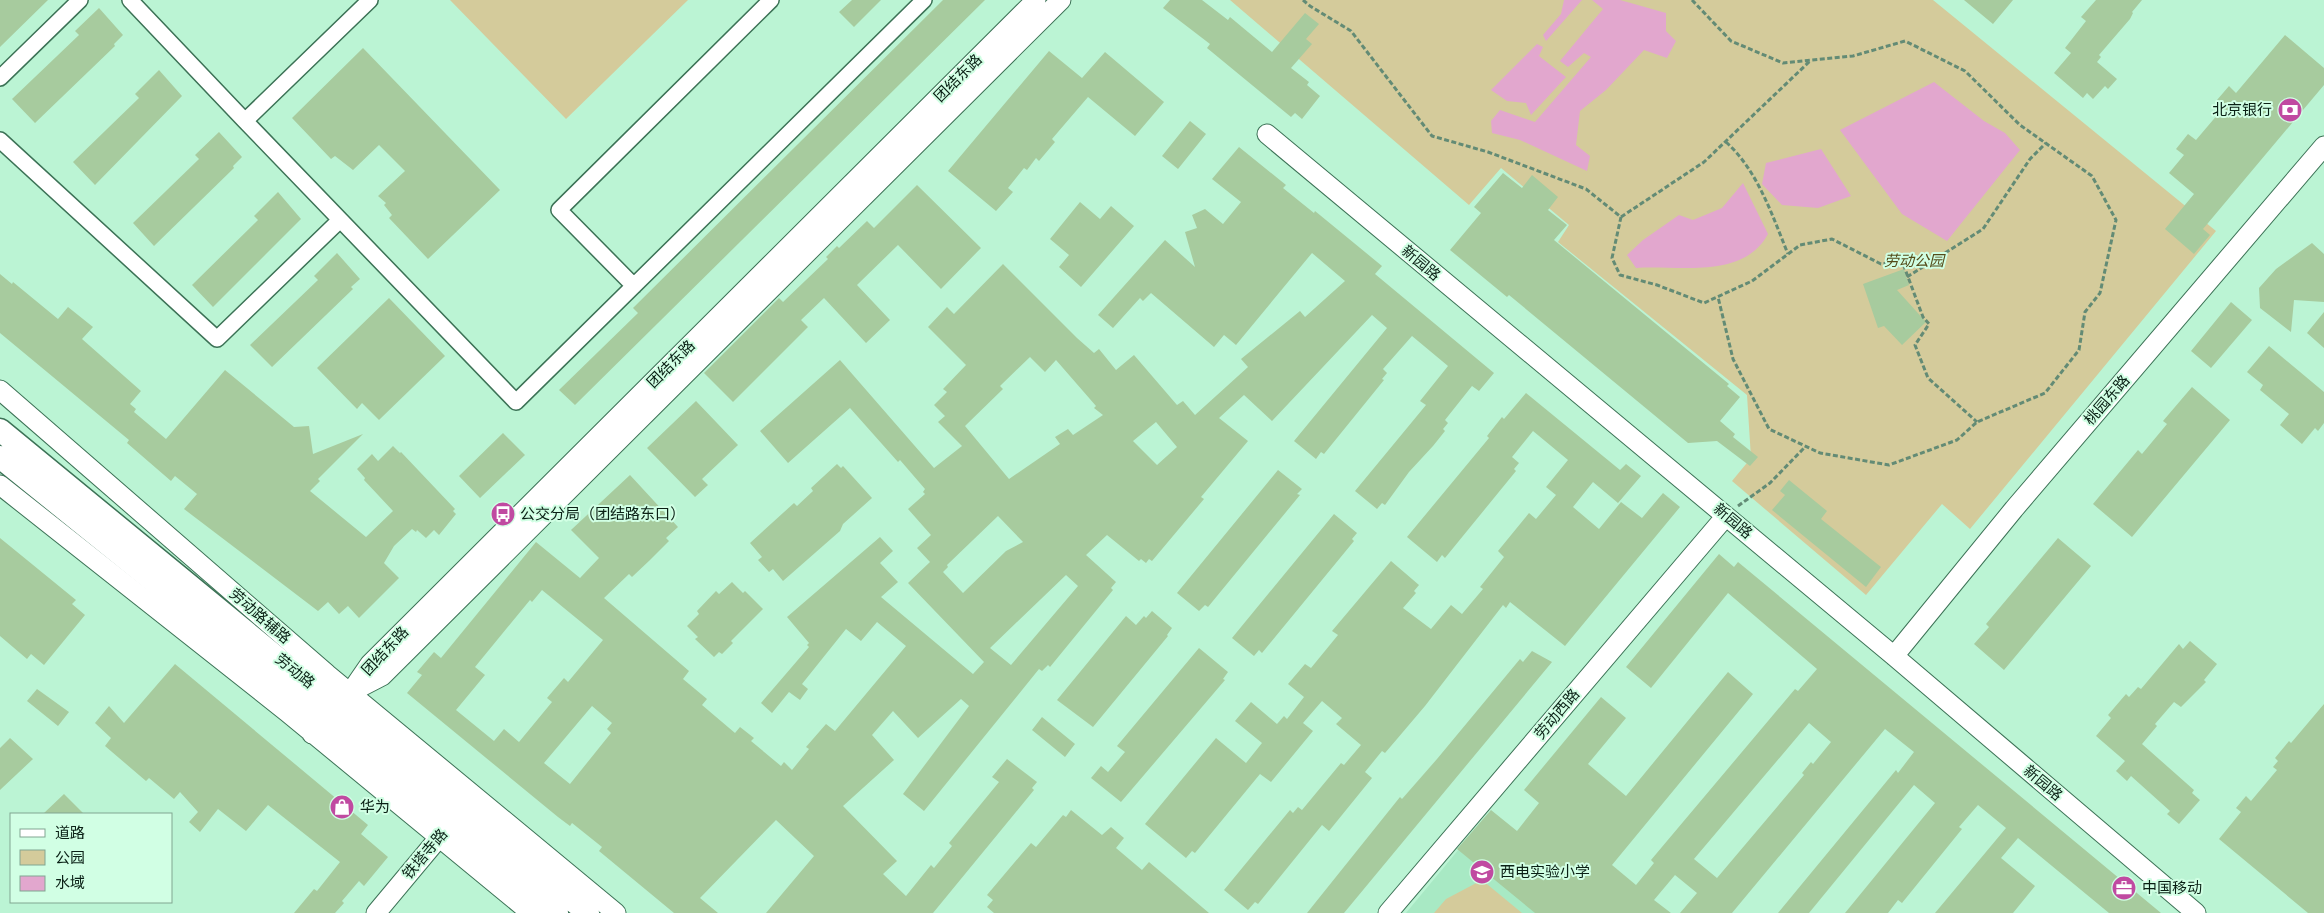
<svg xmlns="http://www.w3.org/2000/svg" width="2324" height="913" font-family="'IBM Plex Serif','Noto Sans SC',serif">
<rect width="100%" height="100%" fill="#bbf4d4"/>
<path fill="#a8e9c4" d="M1474 831 1574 913H1406Z"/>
<path fill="#d4cb9b" d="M450 0H688L566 119Z
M1230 0H1933L2216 231 1970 529 1942 504 1866 595 1732 481 1751 458 1747 395 1558 242 1569 225 1501 168 1469 205Z
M1482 880 1522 913H1434L1446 899Z"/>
<path fill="#e2a7ce" d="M1564 0H1582L1546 41 1543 35 1561 14Z
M1592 0H1620L1666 13V31L1676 41 1667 58 1644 50 1606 90 1580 111 1576 145 1590 156 1587 171 1520 140 1492 133 1491 121 1500 110 1535 122 1591 57 1584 53 1568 67 1560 61 1603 9Z
M1537 44 1543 47 1539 56 1566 77 1531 115 1526 103 1507 101 1491 90Z
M1934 82 1984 121 2005 133 2020 150 1947 241 1902 214 1840 130Z
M1821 149 1851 196 1818 208 1782 205 1762 184 1766 163Z
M1743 183 1768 234C1743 280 1679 265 1636 268L1627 255 1643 240 1679 215 1693 220 1722 208Z"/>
<path fill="#a7cb9e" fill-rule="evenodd" d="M0 0H48L0 47Z
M852 0H881L854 27 839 12Z
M943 0H985L575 405 559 390 638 313 633 308Z
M1170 0H1202L1228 20 1230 17 1272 52 1305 13 1319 24 1306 39 1312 44 1291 68 1309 82 1307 85 1320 96 1302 119 1295 113 1291 117 1207 48 1210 44 1163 8Z
M1964 0H2013L1993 24Z
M2096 0H2142L2132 12 2133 13 2130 19 2099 55 2101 57 2097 62 2117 79 2108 89 2105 86 2093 99 2087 93 2083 98 2054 73 2071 53 2065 48 2086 21 2081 17Z
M99 8 123 35 114 44 115 46 35 123 12 99 79 35 75 31Z
M2285 35 2324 68V85L2203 229 2210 235 2194 254 2165 229 2194 194 2169 173 2184 155 2176 149 2188 134 2196 140 2224 107 2217 100 2229 86 2236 93Z
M363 48 500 190 428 259 389 218 392 215 384 205 386 203 378 196 405 171 379 145 353 170 335 156 331 159 292 118Z
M1049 51 1082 78 1105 52 1164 102 1135 136 1088 97 1052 139 1055 142 1039 161 1036 158 1027 170 1024 168 1008 188 1013 192 996 211 948 171Z
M159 70 182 96 95 185 73 162 139 98 135 94Z
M1190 121 1206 134 1178 169 1162 156Z
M219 132 242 157 233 166 234 168 154 246 133 223 199 159 195 155Z
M1239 147 1286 185 1283 188 1314 213 1315 211 1382 266 1375 274 1494 373 1479 391 1472 386 1445 420 1448 423 1443 429 1445 431 1433 446 1409 472 1385 505 1382 503 1377 509 1355 491 1426 405 1420 401 1448 366 1412 336 1383 369 1387 373 1382 379 1384 380 1324 454 1321 452 1316 459 1294 441 1387 328 1372 315 1272 421 1244 395 1219 418 1248 441 1201 497 1204 499 1152 561 1149 559 1146 563 1141 559 1139 561 1107 535 1086 555 1116 582 1111 588 1113 590 1050 667 1048 665 1042 671 1039 669 924 811 903 794 969 706 961 699 918 738 893 711 872 735 894 760 843 806 897 861 883 874 906 896 931 865 934 868 952 846 949 843 999 782 992 777 1007 759 1037 782 1032 788 1034 790 933 913H766L814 856 776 820 700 898 718 913H674L599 851 602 847 572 823 570 826 558 817 407 693 422 675 417 672 434 652 441 658 536 542 580 578 599 558 571 530 630 475 678 527 666 538 669 541 650 560 632 577 629 574 604 598 689 671 683 679 707 699 702 705 735 733 740 727 754 738 751 741 781 766 784 762 792 770 809 749 806 747 826 724 835 731 906 646 877 622 861 641 846 629 802 684 808 689 800 700 789 692 772 713 761 703 809 647 807 645 809 643 787 617 880 537 893 551 880 563 898 582 881 597 973 674 984 662 908 583 930 562 917 548 931 535 908 509 925 494 923 492 925 489 900 460 898 462 850 408 788 463 760 431 840 360 934 468 962 446 938 422 945 416 934 405 947 392 943 389 966 365 928 327 947 307 954 314 1003 264 1077 338 1094 353 1099 349 1116 370 1134 355 1177 405 1183 401 1195 415 1248 367 1241 359 1300 311 1305 317 1345 281 1312 253 1236 345 1224 335 1214 347 1151 293 1143 301 1140 298 1113 328 1098 315 1165 240 1195 267 1185 232 1197 228 1192 215 1205 209 1223 224 1241 202 1212 179ZM1030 357 1045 372 1056 360 1096 406 1094 408 1103 415 1073 435 1068 429 1055 437 1060 444 1009 479 965 426 1003 389 1000 386ZM1156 422 1177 447 1157 465 1133 441ZM998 516 1023 542 1006 551 963 593 943 572 948 567 947 565ZM1066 575 1078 586 1011 665 990 648ZM542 590 603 640 568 682 564 678 547 698 552 702 519 742 504 729 494 741 456 710 485 675 475 667 530 600 532 602ZM592 706 612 723 607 729 611 733 570 784 544 763Z
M1503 173 1522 188 1532 175 1558 197 1548 210 1567 225 1554 240 1729 384 1727 386 1740 397 1720 421 1735 434 1733 437 1758 457 1750 466 1717 441 1688 443 1509 295 1507 297 1450 250 1481 213 1474 207Z
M917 185 981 248 941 289 898 245 857 285 890 320 866 343 824 298 801 320 808 327 733 402 704 373 779 298 783 302 828 259 826 257 837 246 839 248 867 221 874 228Z
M278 192 301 219 213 307 192 285 258 220 254 216Z
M1080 202 1100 219 1111 206 1134 226 1081 287 1059 267 1069 255 1050 239Z
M2312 243 2324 254V302L2294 300 2291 332 2260 308 2259 288 2276 269Z
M337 253 360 279 351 287 353 289 272 367 250 345 318 280 314 276Z
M1904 269 1909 285 1897 290 1926 322 1902 345 1884 326 1878 328 1863 284Z
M0 274 12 284 13 282 58 319 68 307 93 327 82 339 141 391 130 404 136 409 134 412 166 439 225 370 294 427 309 426 313 454 363 434 318 479 320 481 310 491 366 537 393 511 364 480 365 478 357 469 372 454 378 461 393 446 400 453 401 452 455 509 453 511 456 514 439 535 434 530 426 538 417 530 416 532 412 529 394 546 384 563 399 578 359 618 348 606 339 614 328 602 318 611 184 509 197 494 175 476 171 481 127 443 129 440 0 333Z
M389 298 445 356 379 420 362 403 357 409 317 368Z
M2231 302 2252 320 2211 368 2191 351Z
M2324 312V348L2307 333Z
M2269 346 2324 392V423L2318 431 2315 428 2302 444 2280 425 2289 414 2260 390 2263 385 2247 372Z
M2192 387 2230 420 2132 537 2093 504 2138 450 2142 454 2167 424 2163 421Z
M1526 393 1620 470 1626 464 1641 476 1618 503 1593 482 1573 507 1599 529 1621 502 1642 518 1663 493 1680 507 1565 646 1510 602 1506 608 1503 605 1425 706 1397 739 1385 753 1382 751 1365 772 1372 778 1342 815 1329 831 1322 825 1258 904 1255 902 1248 910 1224 890 1290 810 1293 813 1298 807 1302 810 1341 763 1344 765 1361 745 1336 724 1342 718 1322 701 1303 723 1313 731 1271 782 1260 774 1195 853 1192 851 1186 858 1145 824 1216 738 1246 763 1262 743 1235 721 1251 702 1277 724 1284 716 1287 719 1304 697 1288 684 1305 664 1311 668 1338 635 1332 631 1391 561 1419 585 1414 591 1416 593 1403 608 1431 629 1451 605 1462 614 1483 589 1480 587 1504 557 1498 551 1529 513 1536 519 1556 495 1546 487 1568 460 1533 431 1512 457 1519 463 1514 469 1516 471 1445 558 1442 555 1437 562 1407 537 1489 438 1487 436 1502 417 1504 419Z
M696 401 738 445 702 479 708 485 695 497 647 448Z
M503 433 525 455 480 498 459 476Z
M837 464 841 468 843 466 872 498 843 524 840 531 783 581 773 569 769 572 758 560 762 557 750 543 794 503 797 506 813 491 811 488Z
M1278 470 1302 489 1297 494 1300 495 1208 607 1205 605 1199 611 1177 593Z
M1789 480 1827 511 1821 519 1881 567 1866 587 1772 510 1785 495 1780 491Z
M1334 514 1357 533 1352 539 1354 541 1262 653 1259 650 1254 656 1232 638Z
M0 538 76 600 72 604 85 615 44 665 31 654 27 659 0 636Z
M2058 538 2091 566 2004 670 1974 644 1989 627 1986 624Z
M1719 554 1734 567 1738 562 2161 913H2109L2018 838 2001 858 2035 886 2013 913H1935L2006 828 1978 805 1959 827 1962 829 1902 903 1898 900 1888 913H1845L1935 803 1914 785 1809 913H1778L1896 770 1898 773 1914 752 1885 729 1732 913H1680L1697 893 1675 875 1654 900 1671 913H1535L1457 849 1491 810 1517 831 1539 803 1524 790 1601 697 1626 718 1588 764 1626 796 1728 672 1753 694 1612 865 1636 885 1654 863 1651 860 1795 689 1798 691 1817 669 1728 593 1651 688 1626 667ZM1809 723 1831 742 1813 764 1811 762 1802 773 1804 775 1717 878 1694 859Z
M732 582 743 593 745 591 763 609 731 641 733 643 722 654 719 652 714 657 695 639 698 637 687 626 699 614 697 611 716 591 719 594Z
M1152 611 1172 628 1167 635 1168 636 1093 727 1057 700 1126 616 1136 625 1144 616 1146 618Z
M2190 641 2217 664 2204 680 2206 682 2181 707 2174 702 2155 724 2157 726 2142 744 2194 790 2192 793 2200 800 2179 824 2167 814 2170 811 2131 776 2127 781 2116 771 2125 761 2096 736 2111 718 2108 715 2126 694 2129 697 2138 687 2141 689 2179 644 2183 649Z
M1199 648 1228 672 1223 679 1225 680 1121 802 1091 778 1101 766 1108 772 1125 752 1117 746Z
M1532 651 1552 662 1344 913H1307L1400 797 1402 799 1437 759 1520 659 1523 662Z
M175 664 368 825 361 834 388 857 364 886 359 881 342 901 344 903 335 913H294L314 889 317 891 340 862 268 805 246 831 218 809 200 832 189 822 198 812 180 792 174 799 149 778 146 781 105 746 111 738 95 723 109 706 124 723Z
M37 689 69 712 58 726 27 701Z
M2324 704V913H2308L2219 839 2241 812 2236 808 2246 796 2251 801 2277 770 2273 767 2278 761 2275 758 2289 741 2291 743Z
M1042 717 1075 744 1065 757 1032 730Z
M10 738 33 759 0 790V748Z
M64 794 84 814H43Z
M1071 810 1102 835 1111 827 1124 838 1116 848 1142 870 1149 862 1209 913H994L987 907 993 900 987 895 1031 843 1036 847 1063 815 1066 817Z"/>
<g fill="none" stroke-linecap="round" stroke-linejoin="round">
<defs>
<path id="minor" d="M130 0 245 121 370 0
M0 78 80 0
M245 121 516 402 924 0
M0 140 217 339 340 220
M634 286 559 210 771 0"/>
<path id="tertiary" d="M1267 134 1894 656 2196 913
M0 390 327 674 616 913
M0 485 287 712 531 913
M1894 656 2014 509 2324 146
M353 691 382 676 1061 0
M312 734 350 693 370 664 1036 0
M376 913 447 828
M1388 913 1726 516"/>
<path id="secondary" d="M0 430 588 913
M0 457 325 720 557 913"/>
</defs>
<use href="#minor" stroke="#3c7256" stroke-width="18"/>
<use href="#tertiary" stroke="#3c7256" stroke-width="21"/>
<use href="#secondary" stroke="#3c7256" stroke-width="25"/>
<path stroke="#638b75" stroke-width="3" stroke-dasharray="5 2.5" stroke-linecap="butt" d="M1303 0 1310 6 1351 31 1432 136 1488 152 1586 189 1621 217 1612 258 1620 275 1657 285 1704 303 1752 281 1800 245 1832 239 1881 264 1902 261 1923 317 1929 324 1915 345 1928 378 1977 422
M1692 0 1731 41 1783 63 1853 56 1905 41 1965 71 2020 125 2092 176 2116 220 2100 293 2085 312 2079 350 2045 393 1977 422 1957 440 1889 465 1820 453 1769 429 1733 359 1718 297
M1726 142C1758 171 1772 215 1788 254
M1621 217 1704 162 1810 61
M1907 277 1983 229 2030 159 2046 143
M1738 506 1770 483 1805 447"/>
<use href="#minor" stroke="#fff" stroke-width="15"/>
<use href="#tertiary" stroke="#fff" stroke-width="19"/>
<use href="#secondary" stroke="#fff" stroke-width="22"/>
</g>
<defs>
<symbol id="bank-disc" viewBox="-11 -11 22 22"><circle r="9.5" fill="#c04aa1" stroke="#d1ffe4"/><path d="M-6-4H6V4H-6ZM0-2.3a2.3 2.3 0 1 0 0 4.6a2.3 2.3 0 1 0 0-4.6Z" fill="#fff"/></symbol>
<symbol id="bus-disc" viewBox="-11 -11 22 22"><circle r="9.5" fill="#c04aa1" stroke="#d1ffe4"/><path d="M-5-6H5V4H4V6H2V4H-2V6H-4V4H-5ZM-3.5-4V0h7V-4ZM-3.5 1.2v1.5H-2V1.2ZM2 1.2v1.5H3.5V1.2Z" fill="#fff"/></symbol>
<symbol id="shop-disc" viewBox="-11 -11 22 22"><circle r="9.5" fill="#c04aa1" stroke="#d1ffe4"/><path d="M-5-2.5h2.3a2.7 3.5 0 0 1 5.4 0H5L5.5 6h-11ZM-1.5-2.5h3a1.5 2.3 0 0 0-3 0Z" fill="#fff"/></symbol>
<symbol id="school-disc" viewBox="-11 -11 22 22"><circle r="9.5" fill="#c04aa1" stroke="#d1ffe4"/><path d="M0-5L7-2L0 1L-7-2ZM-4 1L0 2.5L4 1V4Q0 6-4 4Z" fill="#fff"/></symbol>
<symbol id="office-disc" viewBox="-11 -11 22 22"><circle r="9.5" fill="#c04aa1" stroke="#d1ffe4"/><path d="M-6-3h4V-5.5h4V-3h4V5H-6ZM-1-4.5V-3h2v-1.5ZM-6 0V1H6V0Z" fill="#fff"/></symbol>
</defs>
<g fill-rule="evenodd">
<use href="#bank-disc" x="2276" y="96" width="28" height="28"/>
<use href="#bus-disc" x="489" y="500" width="28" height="28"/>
<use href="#shop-disc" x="328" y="793" width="28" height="28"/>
<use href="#school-disc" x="1468" y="858" width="28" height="28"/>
<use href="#office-disc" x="2110" y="874" width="28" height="28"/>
</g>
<g text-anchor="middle" stroke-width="4" stroke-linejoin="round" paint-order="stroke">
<g font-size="15" fill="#0a2015" stroke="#d1ffe4">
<text transform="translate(958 78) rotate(-45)" y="5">团结东路</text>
<text transform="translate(1421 263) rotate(40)" y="5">新园路</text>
<text transform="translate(671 364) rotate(-45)" y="5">团结东路</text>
<text transform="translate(2107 400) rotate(-49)" y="5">桃园东路</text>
<text transform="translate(1733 521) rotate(40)" y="5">新园路</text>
<text transform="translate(260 616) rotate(41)" y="5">劳动路辅路</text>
<text transform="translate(385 651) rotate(-47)" y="5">团结东路</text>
<text transform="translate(295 671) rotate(39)" y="5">劳动路</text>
<text transform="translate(1557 714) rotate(-50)" y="5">劳动西路</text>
<text transform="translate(2043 783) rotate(40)" y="5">新园路</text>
<text transform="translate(425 854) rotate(-50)" y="5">铁塔寺路</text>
</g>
<g font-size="15" fill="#0a2015" stroke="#d1ffe4" text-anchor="start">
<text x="2272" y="115" text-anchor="end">北京银行</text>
<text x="520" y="519">公交分局（团结路东口）</text>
<text x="360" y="812">华为</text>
<text x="1500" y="877">西电实验小学</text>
<text x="2142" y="893">中国移动</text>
</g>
<g font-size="15" font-style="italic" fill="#544b19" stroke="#d1ffe4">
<text x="1914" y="266">劳动公园</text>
</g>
</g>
<rect x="10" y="813" width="162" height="90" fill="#d1ffe4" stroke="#81a691"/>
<rect x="20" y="829" width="25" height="8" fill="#ffffff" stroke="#81a691"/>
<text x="55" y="838" font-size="15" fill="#0a2015">道路</text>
<rect x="20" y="850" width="25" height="15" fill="#d4cb9b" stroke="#81a691"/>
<text x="55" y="863" font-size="15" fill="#0a2015">公园</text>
<rect x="20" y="876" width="25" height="15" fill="#e2a7ce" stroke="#81a691"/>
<text x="55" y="888" font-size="15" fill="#0a2015">水域</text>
</svg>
